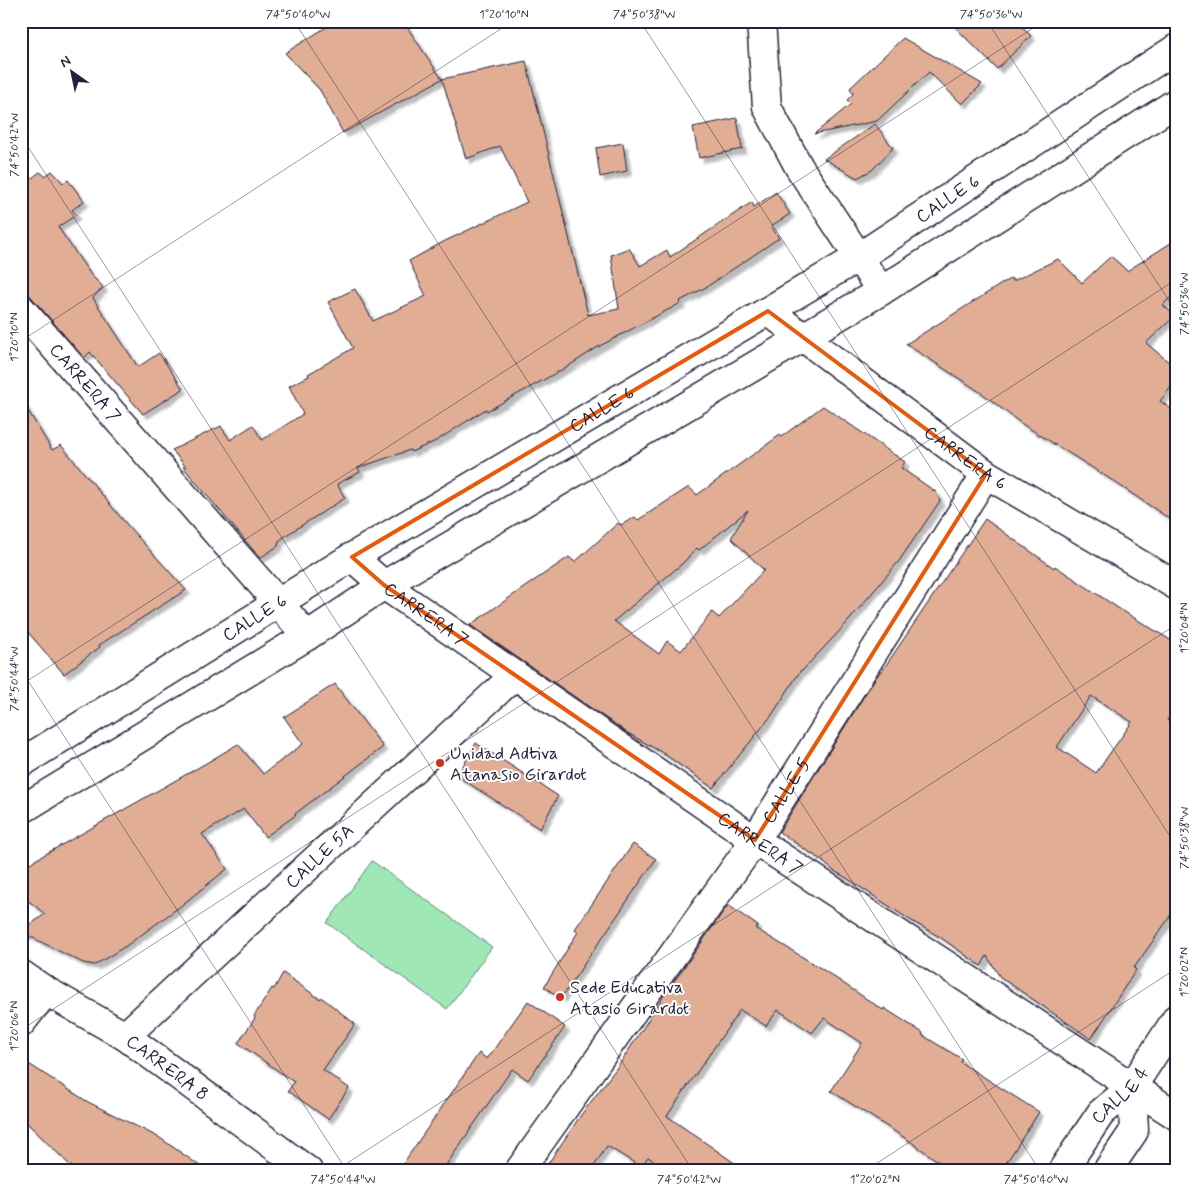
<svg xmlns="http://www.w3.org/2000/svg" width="1198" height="1192" font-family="Mynerve,sans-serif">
<defs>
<filter id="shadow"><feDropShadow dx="4.5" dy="4.5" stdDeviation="1" flood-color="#0004"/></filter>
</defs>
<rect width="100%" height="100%" fill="#fff"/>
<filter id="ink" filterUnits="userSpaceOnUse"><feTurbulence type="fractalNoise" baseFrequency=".02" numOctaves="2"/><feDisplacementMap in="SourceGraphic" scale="10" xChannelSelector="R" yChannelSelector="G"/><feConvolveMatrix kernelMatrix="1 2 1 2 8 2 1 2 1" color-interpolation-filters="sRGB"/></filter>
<g filter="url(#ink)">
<path fill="#9fe8b6" stroke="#608578" d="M372 861 492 947 447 1009 327 923Z"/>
<path fill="#e1ad95" stroke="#22223b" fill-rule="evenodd" filter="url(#shadow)" d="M336 21H403L442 79 343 133 320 90 285 53Z
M949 21H1017L1031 36 997 69Z
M903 38 982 84 962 104 929 72 877 121 814 134 851 104 847 100 853 94 850 88Z
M526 61 588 315 619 309 611 255 629 248 640 266 667 250 670 257 752 202 754 207 776 192 790 214 771 226 779 238 708 286 680 301 681 303 598 347 567 367 487 411 486 409 436 441 411 452 410 450 358 468 360 472 337 484 345 498 288 534 279 541 278 546 260 558 183 467H186L172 450 221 426 230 440 253 425 262 440 303 414 289 386 309 376 308 374 353 348 328 302 355 289 373 321 426 296 409 261 443 242 527 202 500 146 466 159 442 79Z
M737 118 742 149 699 158 693 127Z
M875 124 893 148 872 170 857 178 824 159Z
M623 143 627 171 600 177 596 148Z
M52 171 63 183 68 180 84 201 72 210 76 215 58 227 91 275 103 287 93 298 138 367 159 353 183 389 143 414 90 352 84 358 21 285V186L40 172 45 176Z
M1177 239V291L1163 305 1175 316 1146 343 1177 369V380L1160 401 1177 413V524L1107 477 1019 422 983 394 906 344 1011 278 1013 281 1058 259 1082 283 1111 256 1127 271Z
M21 399 52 450 61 445 128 526 186 590 99 645 100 647 64 674 21 624Z
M823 406 905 462 901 468 936 492 940 501 899 561 846 624 802 671 801 670 772 715 713 788 661 752 626 732 470 625 535 580 569 557 575 562 618 523 621 525 635 517 638 520 689 487 697 495 780 435 781 437ZM748 510 731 538 764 570 719 618 712 612 681 651 667 641 659 654 614 621 683 563 697 548 699 550Z
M985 519 1054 568 1055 566 1118 608 1177 644V706L1167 720 1177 727V904L1167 921 1134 968 1136 970 1130 979 1091 1039 1000 977 987 956 981 966 940 937 910 920 845 877 834 871 823 862V861L779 832 874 680 881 671H882ZM1091 696 1132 722 1096 773 1057 747Z
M335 684 383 747 295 814 296 815 265 837 244 809 202 834 227 869 178 908 126 946 95 965 83 963 21 932V931L45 914 21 895V868L208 762 238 744 263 774 303 744 284 717Z
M476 743 558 796 540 829 457 776Z
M633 844 656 859 561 998 544 987 578 932 575 929Z
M728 905 758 926 755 928 822 969 883 1010 884 1008 923 1033 922 1035 962 1059 960 1062 1039 1112 1001 1171H952L908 1140 831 1091 862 1043 824 1018 812 1033 778 1010 766 1026 740 1010 667 1116 746 1171H669L648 1157 641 1167 607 1146 591 1171H543L581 1115 621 1062 663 997Z
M283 973 320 999 321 997 355 1024 323 1070 349 1088 328 1119 288 1091 294 1082 238 1043 255 1018 254 1016 272 988 274 989Z
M528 1001 565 1027 528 1080 512 1069 442 1171H398L479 1053 487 1059Z
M21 1059 88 1102 160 1138 207 1171H76L21 1117Z"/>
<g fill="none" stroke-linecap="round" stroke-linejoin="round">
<defs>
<g id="street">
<path d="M761 21 767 107 799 167 881 291"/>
<path id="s1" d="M21 309 307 636"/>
<path id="s2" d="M768 311 986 474 1177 586"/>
<path id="s3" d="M352 557 384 585 755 840 1177 1116"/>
<path id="s4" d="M21 763 352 557 859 257 1177 48"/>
<path d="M21 810 307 636 384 585 881 291 1177 102"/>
<path id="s5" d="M21 974 46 991 125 1036 308 1171"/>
<path d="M21 1023 46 991"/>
<path id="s6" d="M125 1036 515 675"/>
<path id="s7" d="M519 1171 755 840 986 474"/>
</g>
<g id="secondary">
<path id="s8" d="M1062 1171 1101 1113 1132 1087 1177 1018"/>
<path d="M1107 1171 1134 1131 1132 1087"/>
</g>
</defs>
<use href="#street" stroke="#22223b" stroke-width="31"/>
<use href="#secondary" stroke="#22223b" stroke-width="31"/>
<use href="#street" stroke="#fff" stroke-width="28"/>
<use href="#secondary" stroke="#fff" stroke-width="28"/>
</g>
</g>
<path fill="none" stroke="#e8590c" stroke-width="4" stroke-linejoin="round" d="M768 311 986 474 755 840 384 585 352 557Z"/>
<path fill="none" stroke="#22223b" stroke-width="1" stroke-opacity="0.45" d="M294 21 1040 1171M640 21 1177 847M987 21 1177 313M21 136 693 1171M21 341 513 21M21 670 347 1171M21 685 1044 21M21 1030 1177 279M335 1171 1177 624M865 1171 1177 968"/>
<g fill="#c8321e" stroke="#fff" stroke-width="2">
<circle cx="440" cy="763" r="5"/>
<circle cx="560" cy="997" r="5"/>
</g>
<g text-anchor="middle" stroke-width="4" stroke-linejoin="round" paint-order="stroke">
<g font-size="18" fill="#22223b" stroke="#fff">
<text dy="6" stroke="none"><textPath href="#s4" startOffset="1085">CALLE 6</textPath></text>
<text dy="6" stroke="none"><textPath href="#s1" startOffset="98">CARRERA 7</textPath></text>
<text dy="6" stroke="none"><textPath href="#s4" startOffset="680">CALLE 6</textPath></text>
<text dy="6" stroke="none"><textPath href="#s2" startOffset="246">CARRERA 6</textPath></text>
<text dy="6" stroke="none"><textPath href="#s3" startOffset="94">CARRERA 7</textPath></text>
<text dy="6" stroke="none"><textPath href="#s4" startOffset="275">CALLE 6</textPath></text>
<text dy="6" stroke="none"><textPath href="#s7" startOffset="465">CALLE 5</textPath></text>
<text dy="6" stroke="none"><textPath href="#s3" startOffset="499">CARRERA 7</textPath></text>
<text dy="6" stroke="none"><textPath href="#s6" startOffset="265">CALLE 5A</textPath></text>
<text dy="6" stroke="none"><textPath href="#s5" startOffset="174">CARRERA 8</textPath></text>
<text dy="6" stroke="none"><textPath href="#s8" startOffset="96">CALLE 4</textPath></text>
</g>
<g font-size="18" fill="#22223b" stroke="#fff" text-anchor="start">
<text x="450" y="759">Unidad Adtiva<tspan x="450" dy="21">Atanasio Girardot</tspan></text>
<text x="570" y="993">Sede Educativa<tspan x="570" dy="21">Atasio Girardot</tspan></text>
</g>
</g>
<rect width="1198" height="1192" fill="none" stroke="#fff" stroke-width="55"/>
<g transform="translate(72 72) rotate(327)" stroke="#ffffff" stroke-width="4" paint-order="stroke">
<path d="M0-4L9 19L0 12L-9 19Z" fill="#22223b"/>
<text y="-8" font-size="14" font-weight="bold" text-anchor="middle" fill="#22223b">N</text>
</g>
<rect x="28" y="28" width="1142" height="1136" fill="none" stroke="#22223b" stroke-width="2"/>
<g font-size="12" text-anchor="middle" fill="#22223b">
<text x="298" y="18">74°50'40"W</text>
<text x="504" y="18">1°20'10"N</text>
<text x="644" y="18">74°50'38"W</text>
<text x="991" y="18">74°50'36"W</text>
<text transform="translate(14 145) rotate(-90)" y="4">74°50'42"W</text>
<text transform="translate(1184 304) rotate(-90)" y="4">74°50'36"W</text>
<text transform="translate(14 337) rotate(-90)" y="4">1°20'10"N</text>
<text transform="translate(1184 628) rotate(-90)" y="4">1°20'04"N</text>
<text transform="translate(14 679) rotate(-90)" y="4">74°50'44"W</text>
<text transform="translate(1184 838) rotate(-90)" y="4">74°50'38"W</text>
<text transform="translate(1184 972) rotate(-90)" y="4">1°20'02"N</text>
<text transform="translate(14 1026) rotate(-90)" y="4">1°20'06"N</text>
<text x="343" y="1183">74°50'44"W</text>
<text x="689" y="1183">74°50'42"W</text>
<text x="875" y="1183">1°20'02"N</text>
<text x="1036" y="1183">74°50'40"W</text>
</g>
</svg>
